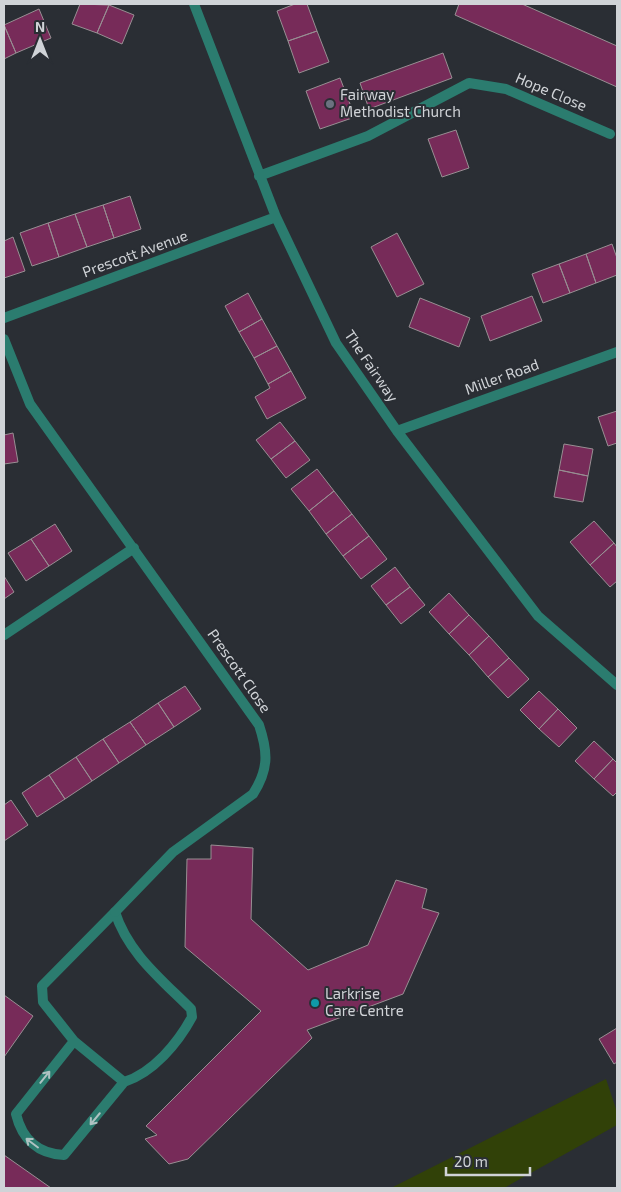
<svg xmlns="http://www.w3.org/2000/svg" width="621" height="1192" font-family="'Exo 2',sans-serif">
<rect width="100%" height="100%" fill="#2a2e34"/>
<path fill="#314108" d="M606 1079 617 1112V1125L504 1188H391Z"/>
<path fill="#772b59" stroke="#988f93" d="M80 4 109 5 97 33 72 24Z
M295 4H307L317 31 288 41 277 11Z
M459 4H522L617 46V87L455 15Z
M109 5 134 15 122 44 97 33Z
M39 9 51 38 16 53 4 25Z
M4 25 16 53 4 59Z
M317 31 329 62 299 73 288 41Z
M443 53 452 78 369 109 360 83Z
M340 78 355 117 320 129 306 91Z
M456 130 469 168 442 177 428 139Z
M130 196 141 229 114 238 103 205Z
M103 205 114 238 87 247 75 214Z
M75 214 87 247 59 257 48 223Z
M48 223 59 257 32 266 20 233Z
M397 233 424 284 397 297 371 247Z
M13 237 25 271 4 278V241Z
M612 244 617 258V275L596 283 586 254Z
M586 254 596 283 570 293 559 264Z
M559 264 570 293 543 303 532 274Z
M248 293 262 319 239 332 225 306Z
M532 296 542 321 490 341 481 316Z
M420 298 470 318 459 347 409 327Z
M262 319 277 346 254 358 239 332Z
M277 346 291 371 268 384 254 358Z
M291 371 306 398 267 419 255 397 270 388 268 384Z
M617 411V443L608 446 598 417Z
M280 422 295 441 271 459 256 440Z
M13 433 18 462 4 464V435Z
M295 441 310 460 286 478 271 459Z
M564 444 593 449 588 476 559 470Z
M317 469 334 491 309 511 291 489Z
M559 470 588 476 583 502 554 497Z
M334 491 352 514 326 534 309 511Z
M352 514 369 536 343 556 326 534Z
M594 521 614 543 590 565 570 542Z
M55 524 72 551 49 566 31 539Z
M369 536 387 559 361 579 343 556Z
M31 539 49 566 26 581 8 553Z
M614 543 617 547V581L610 587 590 565Z
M395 567 410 587 386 605 371 586Z
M4 576 14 592 4 599Z
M410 587 425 605 401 624 386 605Z
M449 593 469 615 449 634 429 612Z
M469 615 489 636 469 655 449 634Z
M489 636 509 658 488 677 469 655Z
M509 658 529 679 508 698 488 677Z
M185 686 201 709 174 727 158 703Z
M539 691 558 709 539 729 520 710Z
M158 703 174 727 146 745 130 722Z
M558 709 577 728 559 747 539 729Z
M130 722 146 745 119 763 103 739Z
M103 739 119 763 92 781 76 757Z
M594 741 613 759 594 779 575 761Z
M76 757 92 781 65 799 49 775Z
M613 759 617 763V792L613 796 594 779Z
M49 775 65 799 37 817 22 793Z
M11 800 28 825 4 841V805Z
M211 845 253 848 251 919 308 970 368 945 396 880 427 889 422 908 439 913 403 994 307 1030 312 1038 188 1159 169 1164 145 1139 157 1135 146 1126 261 1011 185 947 187 859H211Z
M4 995 33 1016 4 1057Z
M617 1028V1062L614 1064 599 1039Z
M4 1155 51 1188H4Z"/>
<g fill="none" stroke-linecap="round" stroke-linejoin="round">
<path stroke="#2b7c6f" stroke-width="10" d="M115 912C128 953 161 979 191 1009L192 1017C178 1043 153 1073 124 1082L74 1041 43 1002 42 986Z
M74 1041 16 1114C22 1139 38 1154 64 1155L124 1082"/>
<path stroke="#2b7c6f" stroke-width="10" d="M194 4 276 217 336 343 397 431 538 616 617 685
M259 176 368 136 469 83 506 89 610 134
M4 318 276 217
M4 339 30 404 259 725C268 752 269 769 253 794L173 852 115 912
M397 431 617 352
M4 635 134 548"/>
</g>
<defs><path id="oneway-shaft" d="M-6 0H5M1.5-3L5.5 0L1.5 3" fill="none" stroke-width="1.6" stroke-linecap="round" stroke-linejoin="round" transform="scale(1.25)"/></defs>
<g stroke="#afc2c2">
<use href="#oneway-shaft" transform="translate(45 1077) rotate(-51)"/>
<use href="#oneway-shaft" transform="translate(95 1119) rotate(130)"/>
<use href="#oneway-shaft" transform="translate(32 1143) rotate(-143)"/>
</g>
<circle fill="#6b7280" stroke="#2a2e34" stroke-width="2" cx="330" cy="104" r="5"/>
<circle fill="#0f9aa8" stroke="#2a2e34" stroke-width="2" cx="315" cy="1003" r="5"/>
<g text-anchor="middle" stroke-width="4" stroke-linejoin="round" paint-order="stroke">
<g font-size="15" fill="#d0d3d7" stroke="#2a2e34">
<text transform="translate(551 92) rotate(23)" y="5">Hope Close</text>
<text transform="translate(135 254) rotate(-20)" y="5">Prescott Avenue</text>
<text transform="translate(371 366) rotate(56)" y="5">The Fairway</text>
<text transform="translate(502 377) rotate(-20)" y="5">Miller Road</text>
<text transform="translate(239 671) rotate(55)" y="5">Prescott Close</text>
</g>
<g font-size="15" fill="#d0d3d7" stroke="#2a2e34" text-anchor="start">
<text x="340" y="100">Fairway<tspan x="340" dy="17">Methodist Church</tspan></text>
<text x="325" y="999">Larkrise<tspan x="325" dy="17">Care Centre</tspan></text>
</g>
</g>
<rect width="621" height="1192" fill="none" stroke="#d0d3d7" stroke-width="10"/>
<g transform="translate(40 40)" stroke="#2a2e34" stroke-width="4" paint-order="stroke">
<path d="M0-4L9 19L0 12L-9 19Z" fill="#d0d3d7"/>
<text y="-8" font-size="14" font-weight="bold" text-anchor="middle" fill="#d0d3d7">N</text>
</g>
<path d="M446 1167v8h84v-8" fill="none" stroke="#d0d3d7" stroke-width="2.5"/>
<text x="454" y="1167" font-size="15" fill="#d0d3d7" stroke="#2a2e34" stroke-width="4" paint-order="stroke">20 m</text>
</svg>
